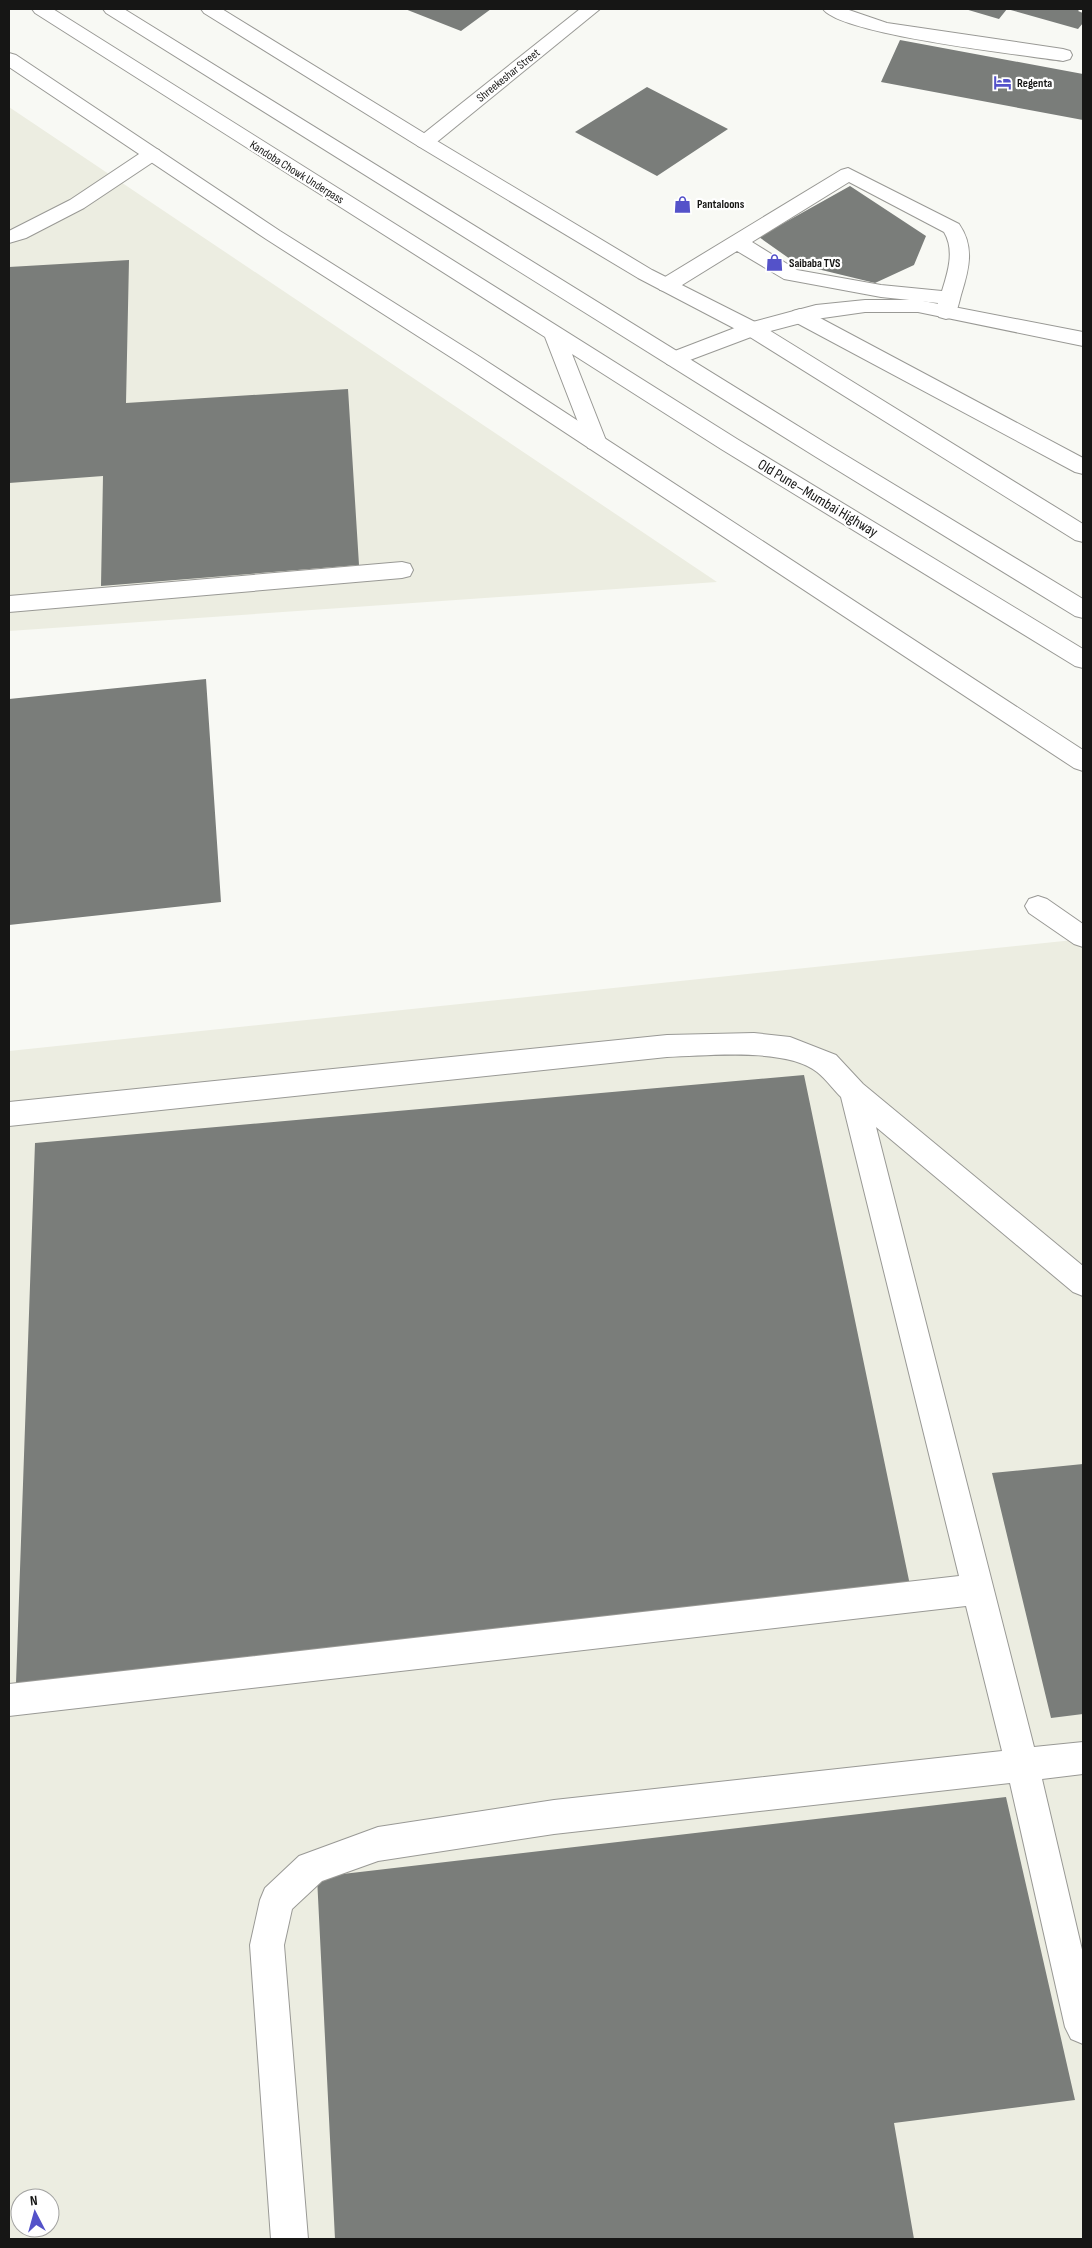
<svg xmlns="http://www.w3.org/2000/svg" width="1092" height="2248" font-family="'Sofia Sans Condensed',sans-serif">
<rect width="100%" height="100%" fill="#f8f9f4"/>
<path fill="#ecede1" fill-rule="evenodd" d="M9 107 717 582 9 631Z
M1083 939V2239H9V1051ZM20 2198H50V2228H20Z"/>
<path fill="#7a7d7a" d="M405 9H491L461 31Z
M965 9H1007L999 19Z
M1007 9H1080L1078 11 1083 13V23L1078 29Z
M900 40 1083 74V120L881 82Z
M647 87 728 129 657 176 575 132Z
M850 186 926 236 914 265 875 283 797 264 759 237Z
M129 260 126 403 348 389 359 565 101 586 103 476 9 483V267Z
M206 679 221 902 9 925V699Z
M804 1075 911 1590 16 1683 35 1143Z
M1083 1464V1714L1051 1718 992 1473Z
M1006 1797 1075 2100 894 2123 914 2239H335L317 1877Z"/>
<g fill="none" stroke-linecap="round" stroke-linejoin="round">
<defs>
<path id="lane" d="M823 9H846L887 23 1063 49 1070 51 1072 55 1070 59 1063 61C1024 55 841 35 823 9Z
M152 148 159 150 162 154 159 158 84 208 26 238 9 243V231L70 200 145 150Z
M848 168 959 224C975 247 969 269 961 295 959 302 958 310 953 317L946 319 939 317 936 312 938 303 881 297 784 279 737 251 674 290 667 291 660 290 657 285 660 280 841 170ZM849 182 944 232C955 250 948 272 942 291L881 285 797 270 752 242Z
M800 309 807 311 1083 458V474L1075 472 793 321 790 316 793 311Z
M402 562 410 564 413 570 410 576 402 578 9 612V596Z
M1038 896 1047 899 1083 924V947L1074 944 1029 913 1025 906 1029 899Z
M754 1033 790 1037 836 1055 863 1084 1083 1266V1296L1073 1292 876 1127 1034 1747 1083 1742V1774L1042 1779 1083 1954V2044L1071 2039 1065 2027 1010 1783 554 1834 378 1861 322 1881 292 1909 284 1945 308 2239H271L250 1945 260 1900 265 1888 299 1856 378 1827 554 1800 1002 1751 966 1606 9 1716V1684L959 1576 841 1097C833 1089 826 1079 817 1072 786 1047 706 1056 667 1057L9 1126V1102L667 1035Z"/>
<path id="street" d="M865 300H918L1083 332V346L918 312H865L816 319 759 334 674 366 667 364 664 359 667 354 745 324 816 305Z"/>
<path id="secondary" d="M580 9H600L432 146 425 148 418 146 415 142 418 138Z"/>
<path id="primary" d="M201 9H222L432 138 652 270 759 324 1083 524V542L1075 540 745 334 638 278 418 146 204 13Z
M9 53 16 55 280 231 477 355 1083 750V771L1074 768 463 365 266 239 9 67Z"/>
<path id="highway" d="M32 9H53L737 439 1083 649V668L1075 666 721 449 572 354 607 443 604 448 596 450 588 448 545 337 35 13Z
M103 9H124L832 447 1083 599V618L1075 616 816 457 106 13Z"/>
</defs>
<use href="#lane" stroke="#999995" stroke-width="2"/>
<use href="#street" stroke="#999995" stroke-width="2"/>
<use href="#secondary" stroke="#999995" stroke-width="2"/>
<use href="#primary" stroke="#999995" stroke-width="2"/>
<use href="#highway" stroke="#999995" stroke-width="2"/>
<use href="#lane" fill="#fff" fill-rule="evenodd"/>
<use href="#street" fill="#fff" fill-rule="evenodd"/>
<use href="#secondary" fill="#fff" fill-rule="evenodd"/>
<use href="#primary" fill="#fff" fill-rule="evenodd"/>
<use href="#highway" fill="#fff" fill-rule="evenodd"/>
</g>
<defs>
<symbol id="hotel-bare" viewBox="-9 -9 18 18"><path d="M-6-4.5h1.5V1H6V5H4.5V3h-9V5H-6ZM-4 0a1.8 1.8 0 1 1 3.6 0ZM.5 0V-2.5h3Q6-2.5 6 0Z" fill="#5452c9" stroke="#fff" stroke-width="2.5" paint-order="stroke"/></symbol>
<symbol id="shop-bare" viewBox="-9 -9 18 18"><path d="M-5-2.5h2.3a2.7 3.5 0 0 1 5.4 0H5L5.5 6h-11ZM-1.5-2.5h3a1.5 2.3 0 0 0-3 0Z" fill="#5452c9" stroke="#fff" stroke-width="2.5" paint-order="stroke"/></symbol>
</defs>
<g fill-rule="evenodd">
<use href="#hotel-bare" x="990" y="70" width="25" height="25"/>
<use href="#shop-bare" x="670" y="192" width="25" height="25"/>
<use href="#shop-bare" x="762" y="250" width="25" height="25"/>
</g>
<g text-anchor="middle" stroke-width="4.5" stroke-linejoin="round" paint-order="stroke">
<g font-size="12" fill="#161615" stroke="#fff">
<text transform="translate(508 75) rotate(-39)" y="4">Shreekeshar Street</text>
<text transform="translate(297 172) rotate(32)" y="4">Kandoba Chowk Underpass</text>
</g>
<g font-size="12" font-weight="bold" fill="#161615" stroke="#fff" text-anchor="start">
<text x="1017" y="87">Regenta</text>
<text x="697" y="208">Pantaloons</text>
<text x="789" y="267">Saibaba TVS</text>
</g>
<g font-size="15" fill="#161615" stroke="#fff">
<text transform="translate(818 498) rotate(31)" y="5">Old Pune–Mumbai Highway</text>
</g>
</g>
<rect width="1092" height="2248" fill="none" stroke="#161615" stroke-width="20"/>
<g transform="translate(35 2213) rotate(354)"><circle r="24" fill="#ffffff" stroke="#a2a2a1"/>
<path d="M0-4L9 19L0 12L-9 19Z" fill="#5452c9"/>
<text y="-8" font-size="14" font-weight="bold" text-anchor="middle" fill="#161615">N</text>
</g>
</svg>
